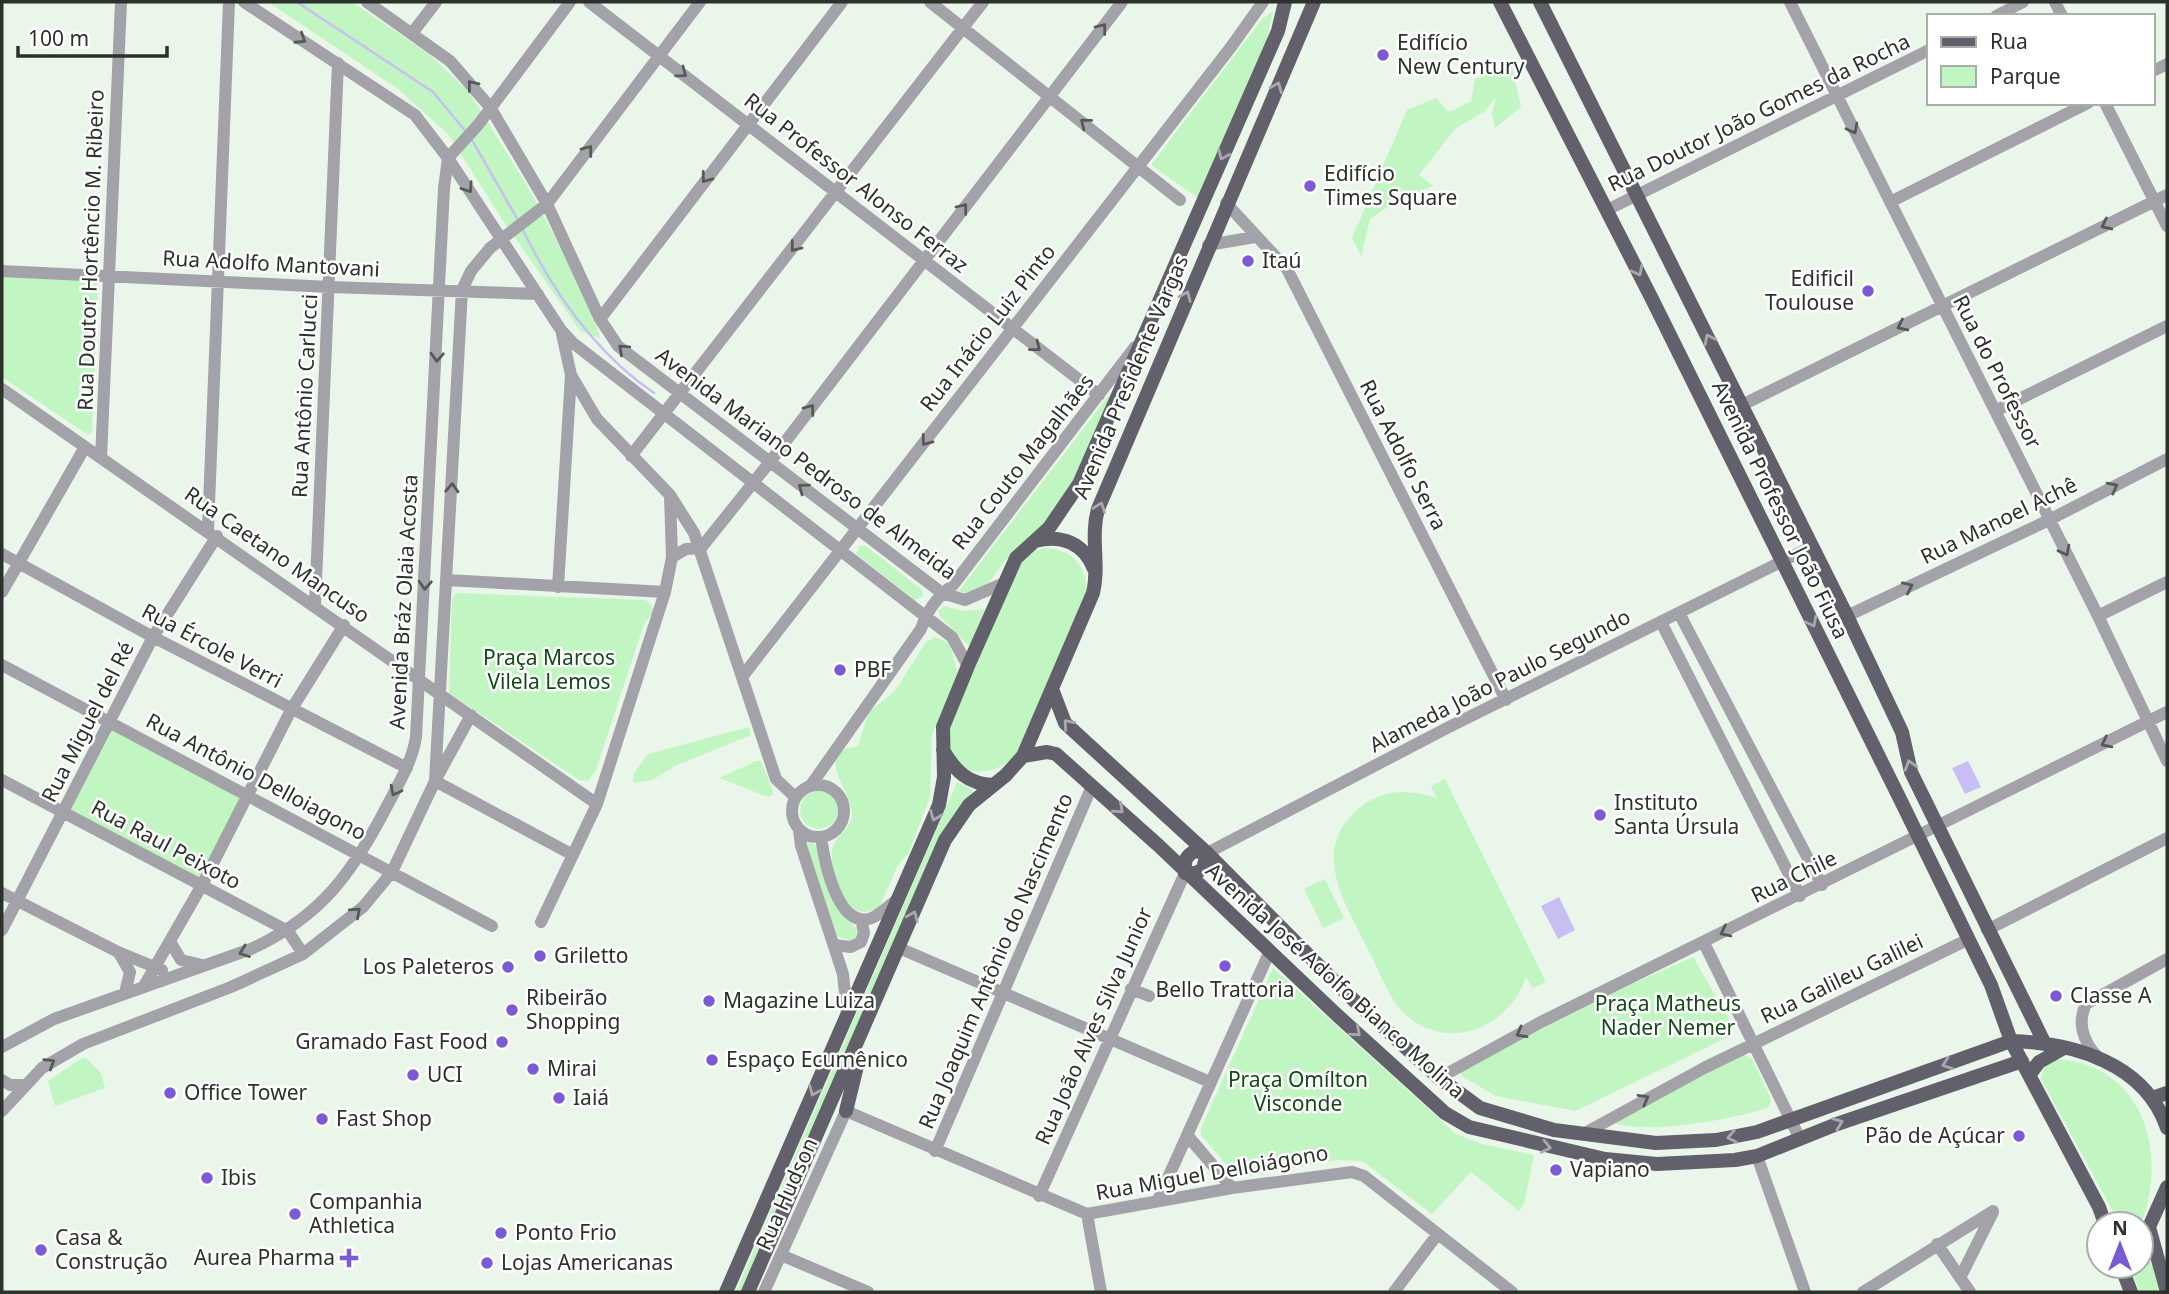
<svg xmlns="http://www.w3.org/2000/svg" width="2169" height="1294" font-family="'Noto Sans',sans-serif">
<rect width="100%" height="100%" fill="#ebf6ea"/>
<path fill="#c1f5c1" d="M268 2H352L428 53 469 92 529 189 586 295 600 338 580 331 500 216 449 135 398 89Z
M1273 12 1265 46 1198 198 1151 165 1263 18Z
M1511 62 1521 107 1495 128 1492 113 1496 97 1484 112 1456 128 1419 175 1433 186 1395 202 1370 219 1361 256 1352 238 1407 110 1436 98 1449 112 1471 102 1475 79Z
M2 275 94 280 98 285 92 432 88 435 2 377Z
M1110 394C1108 413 1067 498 1053 514 1040 530 1023 540 1010 555 994 572 987 597 958 592Z
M859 546H866L922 590 923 596 915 600 856 554Z
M1045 548C1071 548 1089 567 1086 593L1016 755C998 775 957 782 950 747 949 740 950 731 949 724L1018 564 1033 552Z
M457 593 645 600 651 604 654 611 644 624 596 770 588 781 579 780 449 693 452 599Z
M944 606 964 611 985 609 970 647 940 616 938 611Z
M935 637 950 644 957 671 955 683 932 734 930 797 909 852 897 867 879 908C853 920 842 901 836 878 834 869 830 859 832 851 834 835 852 830 852 814 851 793 834 779 835 757L845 749 858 746 869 712 895 691 926 642Z
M110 722 249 795 202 885 63 813Z
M749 727 751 735 677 765 652 780 633 783 634 773 648 754Z
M756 761H761L774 794 768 797 720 778Z
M1445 779 1546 982 1533 988 1526 977C1509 1028 1447 1054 1404 1013 1388 997 1380 973 1370 953 1347 906 1306 849 1362 806 1384 789 1411 789 1437 798L1431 786Z
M957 782 973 790 971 794 940 836 741 1292H736Z
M800 810a19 19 0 1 1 38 0a19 19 0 1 1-38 0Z
M810 841 816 846 833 899 860 934 855 942 837 936 806 845Z
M1325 879 1344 918 1323 928 1304 889Z
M1693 957 1733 1026 1728 1037 1575 1111 1496 1096 1463 1077 1460 1072 1464 1067 1632 984Z
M1273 968 1456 1134 1482 1144 1534 1155 1524 1204 1519 1211 1471 1172 1432 1214 1362 1161 1337 1160 1245 1177 1235 1175 1201 1135V1128Z
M1745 1055 1752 1059 1770 1097 1771 1103 1767 1108C1733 1119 1644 1136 1612 1122L1738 1056Z
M82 1058H86L101 1073 105 1088 55 1106 48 1081Z
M2056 1059C2142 1064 2169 1150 2141 1224H2124L2114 1213 2041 1079 2044 1067Z
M2141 1241 2146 1242 2159 1292H2140L2130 1266H2141Z"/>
<path fill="#c7bff4" d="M1968 761 1981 787 1965 794 1952 768Z
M1559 897 1575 930 1558 939 1541 906Z"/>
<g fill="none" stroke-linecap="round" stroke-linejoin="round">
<path stroke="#c7bff4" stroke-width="2.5" d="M297 2 433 92 466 132
M472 140 519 222
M522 228C553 292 594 352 654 393"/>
<path stroke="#a3a2a8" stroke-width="12" d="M244 2 415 115 448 158 561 330 573 343 952 637 968 666
M367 2 450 61 490 107 547 204 600 319 618 346 942 593 965 600 1004 583
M589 2 1099 395
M930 2 1180 200
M1790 2 2098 616 2167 761
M2055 2 2062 16
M1996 16 2023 2
M413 32 436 2
M2153 71 2167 64
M2105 103 2167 226
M1890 202 2088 103
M1226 203 1287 269 1506 700
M1607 210 1929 50
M1208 245 1255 237
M2 271 330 287 538 294
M600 319 842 2
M571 375 597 419 670 495 694 533 776 779 795 797
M2 389 597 804
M1742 405 2167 195
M1995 411 2167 326
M631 456 983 2
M101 458 121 2
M208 530 229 2
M2 554 153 637 407 768
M672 557 686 549 701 548 769 463 1122 2
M447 580 665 592
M558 587 571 375 562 334
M2 592 85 447
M315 605 338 63
M1679 613 1822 885
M1847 616 2049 520 2167 459
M2098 616 2167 582
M1661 622 1800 896
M2 665 492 926
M742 677 1231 47 1263 2
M471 715 435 781 573 855
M2 780 288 931 303 954
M792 811a26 26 0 1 1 52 0a26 26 0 1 1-52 0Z
M811 785 921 629C927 610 938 596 953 585L1135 347
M799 829 801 846 843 974 847 1014
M821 837C824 859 837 931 872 918 881 914 891 904 899 898
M1207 853 1449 727 1811 547
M2 893 118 952 162 970
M541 922 597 804 665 592 672 557 670 496
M2 930 153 637 217 536
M1987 930 2167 838
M171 943 181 960 202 965
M1704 943 1800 1139
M834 945 851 947 861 942 864 933 861 919
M899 948 1210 1082
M119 953 130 972 125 993
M144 986 202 885 291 710 344 625
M1131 989 1149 996
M2 1047 54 1019 251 949C321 917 353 872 387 806 399 783 412 762 416 737L444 188 448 158 478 125 570 2
M2096 1055C2083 1041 2077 1022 2086 1004L2167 959
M1439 1078 1541 1022 2167 712
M2 1080 10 1085H22
M2 1111 42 1068 83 1044 231 987 303 954 363 907 392 872 435 781 462 290 471 271 490 248 547 204 700 2
M1585 1133 1704 1068 1967 940
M1187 1135 1232 1188
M935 1151 1092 786
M1757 1156 1805 1292
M1039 1196 1185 873
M1158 1200 1269 953
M1087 1214 1101 1292
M1937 1244 1970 1292
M781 1255 868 1292
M1960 1278 1993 1212
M764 1292 846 1111 1087 1214 1232 1188 1352 1172 1364 1176 1512 1292
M1394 1292 1437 1235
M1863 1292 1993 1211"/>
<path stroke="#62606b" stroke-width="14" d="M1500 2 1652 299 1899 797 1991 985 2011 1041 2099 1207 2105 1224
M1540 2 1847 616 1902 732 1911 772 2044 1042
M1035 541C1061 534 1084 543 1094 569
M1052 689 1065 723 1207 853 1346 993 1439 1078 1480 1108 1554 1130 1656 1143 1716 1140 1757 1132 2011 1041C2074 1043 2145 1063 2167 1128
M943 750C955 771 968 784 993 785
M1023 756 1047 752 1056 754 1158 845 1337 1015 1445 1113 1469 1127 1605 1159 1657 1164 1735 1160 1757 1156 1837 1124 2022 1061
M1195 851 1207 853 1203 869 1196 873H1185C1184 862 1185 856 1195 851Z
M2030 1074 2039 1062 2064 1048
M2152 1098 2167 1093
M846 1111 859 1058
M2121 1266 2131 1292
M726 1292 939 805 944 777 943 727 968 666 1016 558 1049 528 1079 484 1278 31 1285 2
M748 1292 945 840 969 805 1006 775 1023 756 1093 593C1100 565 1090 537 1098 509L1314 2
M2167 1292 2149 1227 2167 1187"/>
</g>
<defs><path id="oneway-chevron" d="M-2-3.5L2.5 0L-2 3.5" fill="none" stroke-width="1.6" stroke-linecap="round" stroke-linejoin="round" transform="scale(1.75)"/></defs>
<g stroke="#565957">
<use href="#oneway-chevron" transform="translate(1102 28) rotate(-52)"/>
<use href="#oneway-chevron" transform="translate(301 39) rotate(33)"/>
<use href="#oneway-chevron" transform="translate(682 73) rotate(37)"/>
<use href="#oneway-chevron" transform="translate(472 85) rotate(-129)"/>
<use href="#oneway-chevron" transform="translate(1085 123) rotate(-141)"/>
<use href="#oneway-chevron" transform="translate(1853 129) rotate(63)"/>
<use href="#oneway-chevron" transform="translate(588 150) rotate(-53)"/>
<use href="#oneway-chevron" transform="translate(706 178) rotate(127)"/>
<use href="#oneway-chevron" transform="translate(468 188) rotate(56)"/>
<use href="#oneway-chevron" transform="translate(963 208) rotate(-52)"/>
<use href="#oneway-chevron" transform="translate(2106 225) rotate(154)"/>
<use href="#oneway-chevron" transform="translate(795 247) rotate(128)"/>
<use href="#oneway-chevron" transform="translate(1902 326) rotate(154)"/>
<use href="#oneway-chevron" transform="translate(1036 347) rotate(38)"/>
<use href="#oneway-chevron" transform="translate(623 349) rotate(-138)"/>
<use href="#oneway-chevron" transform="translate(437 357) rotate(93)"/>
<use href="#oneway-chevron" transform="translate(810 409) rotate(-53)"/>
<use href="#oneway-chevron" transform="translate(926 441) rotate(127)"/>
<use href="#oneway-chevron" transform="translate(2113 487) rotate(-27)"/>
<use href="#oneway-chevron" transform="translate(452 488) rotate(-87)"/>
<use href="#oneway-chevron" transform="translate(803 488) rotate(-143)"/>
<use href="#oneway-chevron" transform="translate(2065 551) rotate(63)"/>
<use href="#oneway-chevron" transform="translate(425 585) rotate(93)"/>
<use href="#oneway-chevron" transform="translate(1908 587) rotate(-25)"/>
<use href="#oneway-chevron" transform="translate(2106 743) rotate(153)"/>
<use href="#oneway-chevron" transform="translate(395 791) rotate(117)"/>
<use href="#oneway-chevron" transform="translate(356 912) rotate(-42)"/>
<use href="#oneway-chevron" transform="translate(1725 932) rotate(154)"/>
<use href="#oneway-chevron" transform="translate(244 952) rotate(160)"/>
<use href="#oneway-chevron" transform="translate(1521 1033) rotate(151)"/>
<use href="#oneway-chevron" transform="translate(50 1063) rotate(-32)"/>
<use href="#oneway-chevron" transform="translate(1644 1099) rotate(-29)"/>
</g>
<g stroke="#a9a8ae">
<use href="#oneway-chevron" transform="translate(1277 87) rotate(-67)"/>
<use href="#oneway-chevron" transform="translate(1223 155) rotate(114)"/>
<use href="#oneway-chevron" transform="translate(1638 271) rotate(63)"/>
<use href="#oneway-chevron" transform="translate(1186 296) rotate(-67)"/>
<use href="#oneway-chevron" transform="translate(1709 339) rotate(-116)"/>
<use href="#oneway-chevron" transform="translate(1100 507) rotate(-70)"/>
<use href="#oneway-chevron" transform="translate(1812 622) rotate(63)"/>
<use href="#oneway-chevron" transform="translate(1068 724) rotate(-131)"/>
<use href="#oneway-chevron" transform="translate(1910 765) rotate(-107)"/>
<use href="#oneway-chevron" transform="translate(1119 809) rotate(42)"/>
<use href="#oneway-chevron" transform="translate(935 816) rotate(112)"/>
<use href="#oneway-chevron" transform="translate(913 916) rotate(-67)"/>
<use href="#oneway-chevron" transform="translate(1356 1032) rotate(42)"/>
<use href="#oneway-chevron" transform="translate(1947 1064) rotate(160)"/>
<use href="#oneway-chevron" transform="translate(814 1091) rotate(114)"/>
<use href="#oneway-chevron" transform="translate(1838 1123) rotate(-21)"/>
<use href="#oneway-chevron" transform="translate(1732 1137) rotate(169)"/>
<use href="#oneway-chevron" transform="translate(1546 1147) rotate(13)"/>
</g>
<g fill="#7a5bd5" stroke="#fff" stroke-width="2.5">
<circle cx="1383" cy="55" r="7"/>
<circle cx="1310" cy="186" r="7"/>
<circle cx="1248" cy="261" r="7"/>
<circle cx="1868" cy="291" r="7"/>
<circle cx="840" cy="670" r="7"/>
<circle cx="1600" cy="815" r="7"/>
<circle cx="540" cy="956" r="7"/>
<circle cx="1225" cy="966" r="7"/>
<circle cx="508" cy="967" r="7"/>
<circle cx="2056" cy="996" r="7"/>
<circle cx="709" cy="1001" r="7"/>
<circle cx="512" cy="1010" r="7"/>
<circle cx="502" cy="1042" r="7"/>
<circle cx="712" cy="1060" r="7"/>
<circle cx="533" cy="1069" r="7"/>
<circle cx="413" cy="1075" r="7"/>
<circle cx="170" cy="1093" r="7"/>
<circle cx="559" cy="1098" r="7"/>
<circle cx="322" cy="1119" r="7"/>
<circle cx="2019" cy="1136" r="7"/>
<circle cx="1556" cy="1170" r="7"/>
<circle cx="207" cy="1178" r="7"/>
<circle cx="295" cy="1214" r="7"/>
<circle cx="501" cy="1233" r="7"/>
<circle cx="41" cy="1250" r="7"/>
<path d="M345.5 1247.5h7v7h7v7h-7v7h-7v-7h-7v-7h7z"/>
<circle cx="487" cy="1263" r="7"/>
</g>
<g text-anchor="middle" stroke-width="5" stroke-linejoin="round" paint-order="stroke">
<g font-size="21" fill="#2c312c" stroke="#fff" text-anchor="start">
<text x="1397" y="50">Edifício<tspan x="1397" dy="24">New Century</tspan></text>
<text x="1324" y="181">Edifício<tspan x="1324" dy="24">Times Square</tspan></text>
<text x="1262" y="268">Itaú</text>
<text x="1854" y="286" text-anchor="end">Edificil<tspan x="1854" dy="24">Toulouse</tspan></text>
<text x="854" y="677">PBF</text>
<text x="1614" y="810">Instituto<tspan x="1614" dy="24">Santa Úrsula</tspan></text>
<text x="554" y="963">Griletto</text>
<text x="494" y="974" text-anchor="end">Los Paleteros</text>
<text x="1225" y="997" text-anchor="middle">Bello Trattoria</text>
<text x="2070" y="1003">Classe A</text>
<text x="526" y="1005">Ribeirão<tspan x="526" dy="24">Shopping</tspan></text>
<text x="723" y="1008">Magazine Luiza</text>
<text x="488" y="1049" text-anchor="end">Gramado Fast Food</text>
<text x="726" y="1067">Espaço Ecumênico</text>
<text x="547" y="1076">Mirai</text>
<text x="427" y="1082">UCI</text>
<text x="184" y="1100">Office Tower</text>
<text x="573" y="1105">Iaiá</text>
<text x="336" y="1126">Fast Shop</text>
<text x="2005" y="1143" text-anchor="end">Pão de Açúcar</text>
<text x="1570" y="1177">Vapiano</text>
<text x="221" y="1185">Ibis</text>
<text x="309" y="1209">Companhia<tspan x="309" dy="24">Athletica</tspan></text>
<text x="515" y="1240">Ponto Frio</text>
<text x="55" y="1245">Casa &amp;<tspan x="55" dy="24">Construção</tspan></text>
<text x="335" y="1265" text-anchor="end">Aurea Pharma</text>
<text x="501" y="1270">Lojas Americanas</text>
</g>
<g font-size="21" fill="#2c312c" stroke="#fff">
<text transform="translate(1759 113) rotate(-26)" y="7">Rua Doutor João Gomes da Rocha</text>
<text transform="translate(856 183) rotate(38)" y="7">Rua Professor Alonso Ferraz</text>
<text transform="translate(91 250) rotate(-88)" y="7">Rua Doutor Hortêncio M. Ribeiro</text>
<text transform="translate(271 264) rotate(3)" y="7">Rua Adolfo Mantovani</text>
<text transform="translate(988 328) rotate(-52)" y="7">Rua Inácio Luiz Pinto</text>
<text transform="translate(1997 372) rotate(63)" y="7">Rua do Professor</text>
<text transform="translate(1131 377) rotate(-67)" y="7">Avenida Presidente Vargas</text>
<text transform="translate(305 396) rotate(-87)" y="7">Rua Antônio Carlucci</text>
<text transform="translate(1403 455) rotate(63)" y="7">Rua Adolfo Serra</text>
<text transform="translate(1023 462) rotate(-52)" y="7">Rua Couto Magalhães</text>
<text transform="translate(806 464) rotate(37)" y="7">Avenida Mariano Pedroso de Almeida</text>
<text transform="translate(1780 510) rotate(64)" y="7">Avenida Professor João Fiusa</text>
<text transform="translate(1999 521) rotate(-26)" y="7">Rua Manoel Achê</text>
<text transform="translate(277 555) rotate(35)" y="7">Rua Caetano Mancuso</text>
<text transform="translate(404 602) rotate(-87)" y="7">Avenida Bráz Olaia Acosta</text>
<text transform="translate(212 646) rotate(28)" y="7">Rua Ércole Verri</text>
<text transform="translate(1500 681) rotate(-27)" y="7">Alameda João Paulo Segundo</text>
<text transform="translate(88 722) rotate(-63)" y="7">Rua Miguel del Ré</text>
<text transform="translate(256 777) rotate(28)" y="7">Rua Antônio Delloiagono</text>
<text transform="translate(166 845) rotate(28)" y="7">Rua Raul Peixoto</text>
<text transform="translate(1794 877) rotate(-26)" y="7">Rua Chile</text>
<text transform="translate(996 961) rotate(-67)" y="7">Rua Joaquim Antônio do Nascimento</text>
<text transform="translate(1842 979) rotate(-26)" y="7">Rua Galileu Galilei</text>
<text transform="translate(1335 981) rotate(42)" y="7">Avenida José Adolfo Bianco Molina</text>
<text transform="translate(1094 1026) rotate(-66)" y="7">Rua João Alves Silva Junior</text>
<text transform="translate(1212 1173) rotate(-10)" y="7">Rua Miguel Delloiágono</text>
<text transform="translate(787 1194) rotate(-66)" y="7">Rua Hudson</text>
</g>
<g font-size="21" fill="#134a18" stroke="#fff">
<text x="549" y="665">Praça Marcos<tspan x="549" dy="24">Vilela Lemos</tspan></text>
<text x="1668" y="1011">Praça Matheus<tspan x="1668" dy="24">Nader Nemer</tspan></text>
<text x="1298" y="1087">Praça Omílton<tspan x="1298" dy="24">Visconde</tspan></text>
</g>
</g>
<rect width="2169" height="1294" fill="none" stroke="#2c312c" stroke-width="7"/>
<rect x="1927" y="14" width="228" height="91" fill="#ffffff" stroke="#abadab" stroke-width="2"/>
<rect x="1941" y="37" width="35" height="10" fill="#62606b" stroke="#abadab" stroke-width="2"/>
<text x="1990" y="49" font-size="21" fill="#2c312c">Rua</text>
<rect x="1941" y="66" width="35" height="21" fill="#c1f5c1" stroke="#abadab" stroke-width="2"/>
<text x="1990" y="84" font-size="21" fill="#2c312c">Parque</text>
<g transform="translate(2120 1245)"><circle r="33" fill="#ffffff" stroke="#abadab" stroke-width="2"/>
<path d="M0-5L12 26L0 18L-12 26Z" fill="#7a5bd5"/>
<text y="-10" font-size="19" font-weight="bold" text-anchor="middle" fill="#2c312c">N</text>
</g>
<path d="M18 46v10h149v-10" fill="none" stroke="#2c312c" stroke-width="3.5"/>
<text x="28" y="46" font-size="21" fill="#2c312c" stroke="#ffffff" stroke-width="5" paint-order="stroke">100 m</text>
</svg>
